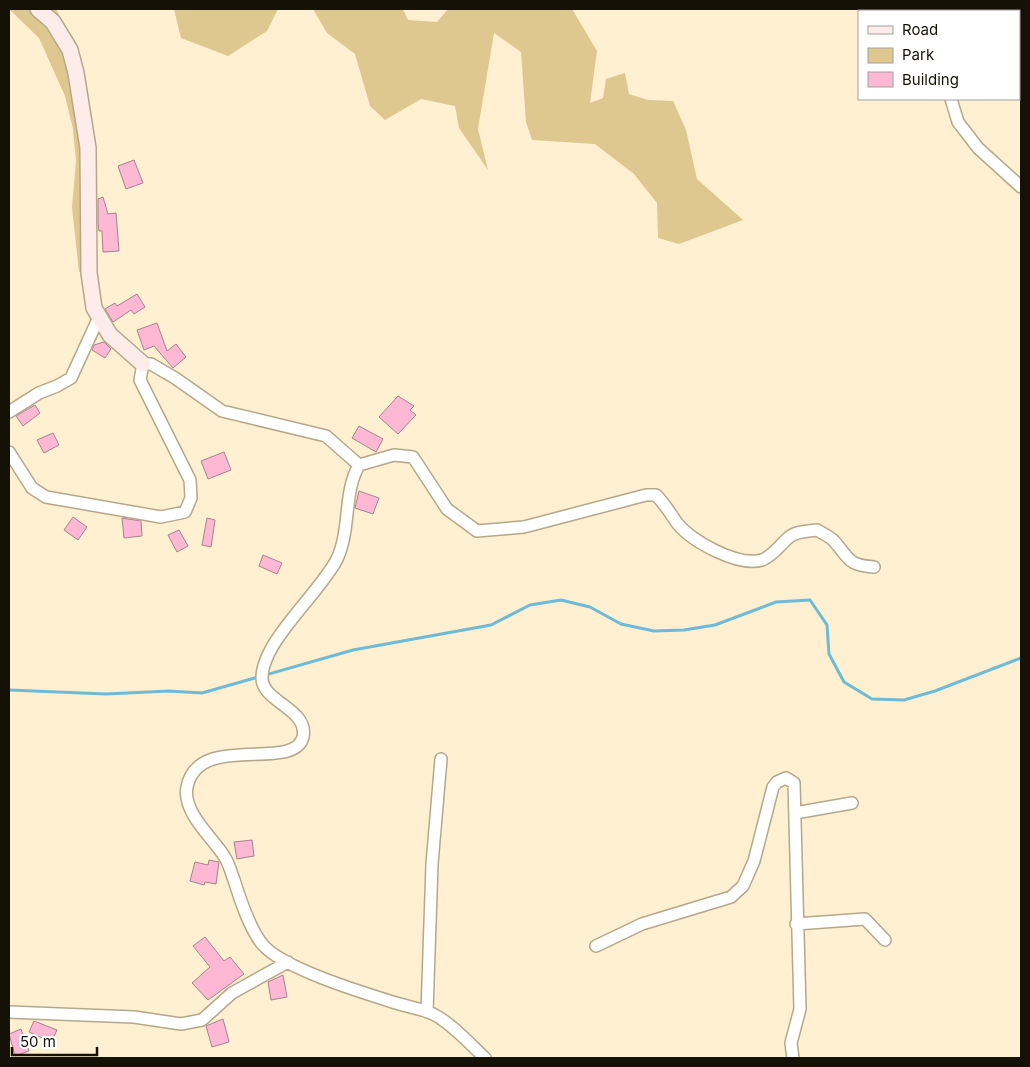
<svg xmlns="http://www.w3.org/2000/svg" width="1030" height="1067" font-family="Inter,sans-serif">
<rect width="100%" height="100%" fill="#fef0d0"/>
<path fill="#dfc790" d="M9 9H56L77 49 95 140 89 273 79 272 72 207 76 161 73 129 65 96 39 38Z
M174 9H278L267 31 228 56 181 38Z
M313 9H403L408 20 437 22 448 9H572L597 51 590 103 603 98 606 79 625 73 629 94 648 100 673 101 686 130 697 179 743 220 679 244 658 238 657 203 634 174 595 144 532 140 526 122 521 52 494 33 478 129 488 170 459 128 455 106 421 99 385 120 370 106 355 54 327 33Z"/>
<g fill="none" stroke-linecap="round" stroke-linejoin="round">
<path stroke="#6ebad9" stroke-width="3" d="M9 690 106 694 169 691 202 693 353 650 491 625 530 605 561 600 590 607 621 624 654 631 684 630 715 625 776 602 810 600 827 625 829 654 844 682 872 699 904 700 935 691 1021 658"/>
</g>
<path fill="#feb8d4" stroke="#a48390" d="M134 160 143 183 126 189 118 166Z
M103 197 108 214 116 213 119 251 103 252 102 231H99L98 224V199Z
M137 294 145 307 134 314 131 310 113 322 105 309 115 303 117 306Z
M157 323 167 351 176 344 186 357 173 368 154 346 144 350 137 330Z
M104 342 111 349 105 358 92 350 94 345Z
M398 396 414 406 410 410 416 415 398 434 379 417Z
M35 405 40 413 23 426 16 416Z
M359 426 383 439 376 452 352 438Z
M53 433 59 445 44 453 37 440Z
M224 452 231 470 208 479 201 461Z
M359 491 379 498 373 514 355 508Z
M73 517 87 527 78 540 64 530Z
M122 518 141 521 142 536 124 538Z
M207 518 215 520 211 547 202 545Z
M179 530 188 546 177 552 168 535Z
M263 555 282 563 277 574 259 566Z
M252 840 254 856 237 859 234 842Z
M209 860 219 862 216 884 205 882 204 885 190 881 195 862 208 865Z
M205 937 224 961 230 957 244 974 208 1000 192 983 210 967 193 946Z
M283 975 287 997 271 1000 268 982Z
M223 1019 229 1042 212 1047 206 1026Z
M34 1021 57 1030 51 1042 29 1032Z
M21 1029 29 1051 15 1056 9 1034Z"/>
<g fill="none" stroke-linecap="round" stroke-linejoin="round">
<defs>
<path id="street" d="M922 9 923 11
M951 99 958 122 978 148 1021 187
M9 412 39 393 57 386 71 378 99 317
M9 452 32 488 46 497 161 517 185 512 191 498 190 480 140 380 143 364H151L175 378 222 411 326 436 359 465
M795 813 852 803
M796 924 865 919 885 940
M596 946 642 924 731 897 743 886 754 861 773 787 777 782 786 778 794 783 800 1009 791 1043 793 1058
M9 1012 134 1017 181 1024 202 1020 232 993 288 962
M427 1012 432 864 441 759
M485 1058C470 1044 453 1025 435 1015 424 1009 408 1007 396 1003 364 993 284 969 263 945 250 930 240 899 234 880 231 872 229 863 224 856 212 837 182 812 187 787 198 731 294 773 303 737 309 709 262 702 262 678 262 641 320 593 337 559 351 529 343 493 359 465L394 455 413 457 447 509 477 531 524 527 646 495H656C665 504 670 513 677 523 691 541 738 567 762 560 773 556 780 545 788 538 795 531 808 531 817 530 822 533 829 536 834 541 850 559 847 565 874 567"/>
<path id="secondary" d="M38 9 53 22 70 50 76 73 88 148 89 273 94 308 110 335 143 364"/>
</defs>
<use href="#street" stroke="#b5a88a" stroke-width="14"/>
<use href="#secondary" stroke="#b5a88a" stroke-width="18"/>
<use href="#street" stroke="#fff" stroke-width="11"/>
<use href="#secondary" stroke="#fdecea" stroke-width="15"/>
</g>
<rect width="1030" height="1067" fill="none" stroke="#161106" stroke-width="20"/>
<rect x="858" y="10" width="162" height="90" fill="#ffffff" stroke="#a2a09b"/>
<rect x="868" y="26" width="25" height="8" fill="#fdecea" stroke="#a2a09b"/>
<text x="902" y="35" font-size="15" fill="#161106">Road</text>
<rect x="868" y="48" width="25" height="15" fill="#dfc790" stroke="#a2a09b"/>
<text x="902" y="60" font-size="15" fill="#161106">Park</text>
<rect x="868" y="72" width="25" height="15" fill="#feb8d4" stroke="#a2a09b"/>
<text x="902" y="85" font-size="15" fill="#161106">Building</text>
<path d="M12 1047v8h85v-8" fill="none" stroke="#161106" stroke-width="2.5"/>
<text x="20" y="1047" font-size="15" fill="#161106" stroke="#ffffff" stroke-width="4" paint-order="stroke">50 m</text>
</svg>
